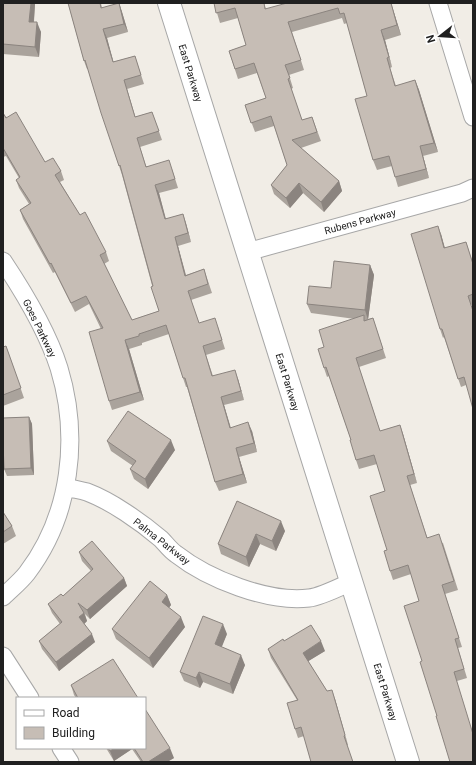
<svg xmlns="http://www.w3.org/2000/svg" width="476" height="765" font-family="Roboto,sans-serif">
<rect width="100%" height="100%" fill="#f1ede6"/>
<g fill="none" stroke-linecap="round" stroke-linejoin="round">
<defs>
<path id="minor" d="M438 3 473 117
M247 252 462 193 473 188
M3 261C23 291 48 333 59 368 80 437 71 515 27 573 20 582 11 589 3 597
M66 487C73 489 80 490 87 492 111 501 141 522 161 539 166 544 170 550 176 554 208 579 268 603 309 598 320 597 340 587 351 582
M3 656 30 698
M61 748 70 762"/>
<path id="tertiary" d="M169 3 408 762"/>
</defs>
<use href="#minor" stroke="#a7a7a7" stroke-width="19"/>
<use href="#tertiary" stroke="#a7a7a7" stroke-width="24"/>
<use href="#minor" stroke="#fff" stroke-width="17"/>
<use href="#tertiary" stroke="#fff" stroke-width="22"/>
</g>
<path fill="#aaa39c" d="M3 3 35 4 34 22 41 32 39 57 3 54Z
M68 3H101L102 8 119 3 122 12 128 32 107 38 113 62 135 56 144 84 127 89 135 117 152 112 162 140 140 147 146 166 172 169 178 188 159 193 166 219 183 214 191 242 178 246 186 275 204 269 212 293 191 300 199 323 218 327 225 349 206 355 213 376 238 379 244 400 224 405 231 428 252 431 257 452 239 457 247 483 219 491 215 482 187 387H186L183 378 169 334 142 343V345L129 349 144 400 112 410 109 401 101 329 89 304 75 312 55 272 53 273 23 219 20 210 29 204 19 188 16 180 19 178 6 156 3 157V113L45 162 61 171 64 180 60 182 80 215 106 252 109 261 104 264 132 320 159 311 122 175 119 166 88 69H87L84 61Z
M214 3H264L266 9 391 3 401 35 385 40 392 67 390 68 396 86 415 80 419 90 438 152 423 156 429 178 398 187 392 166 377 170 373 160 367 96 347 23 344 24 342 18 292 32 304 70 289 75 293 88 291 89 302 120 312 117 321 141 301 148 339 181 342 191 324 212 303 193 290 208 274 194 271 185 287 165 274 126 255 132 245 105 266 98 257 73 238 79 229 51 246 45 238 18 220 23Z
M441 234 445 248 466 242 473 263V304L471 305 466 385 461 387 444 337 443 338 440 329Z
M370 265 374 275 368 319 373 318 386 358 359 367 380 431 400 425 403 434 417 483 410 485 427 537 443 543 458 590 445 594 462 647 458 648 467 678 457 681 437 716 422 661 419 601 411 574 393 580 390 571 387 550 385 491 377 464 359 469 356 460 351 440 329 376 327 377 324 368V347L355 319 311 313 307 304 331 288Z
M6 346 24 398 3 406V347Z
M29 417 32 424 34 475 7 476 4 469 3 449V418Z
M107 441 175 450 148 489 134 479 130 469 133 466 111 451Z
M237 501 285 531 276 551 260 544 249 567 221 554 218 544Z
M3 512 12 526 16 536 3 544Z
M79 552 124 578 127 586 90 619 85 614 87 621 84 624 95 642 59 671 42 649 39 641 60 624 52 613 48 604 63 596 91 571 82 561Z
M167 595 171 605 169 608 185 627 153 668 116 639 112 629Z
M227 634 221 647 245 665 233 694 203 682 200 688 184 681 180 672Z
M284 641 325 651 308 661 327 691 335 699 348 745H347L353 762H311L304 736 298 738 295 729 297 700 271 658 268 649Z
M71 685 138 698H76L74 695Z
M106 748H145L174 758 167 762H141L132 749 114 761Z"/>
<path fill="#8b847f" d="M31 3H35V4L33 32 29 22Z
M119 3 122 12 128 32 124 24Z
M391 3 401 35 397 25Z
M37 22 41 32 39 57 35 47Z
M103 29 107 38 116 71 113 62Z
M381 30 385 40 392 67 389 57Z
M124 80 127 89 138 126 135 117Z
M415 80 419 90 438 152 434 143Z
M420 146 423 156 429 178 426 169Z
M339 181 342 191 324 212 321 202Z
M299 183 303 193 290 208 286 198Z
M155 185 159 193 168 228 165 219Z
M183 214 186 223 191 242 188 233Z
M438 226 441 234 447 257 444 248Z
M175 237 178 246 188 284 185 276Z
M370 265 374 275 368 320 365 310Z
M125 340 129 349 144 400 140 392Z
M235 370 238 379 244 400 241 391Z
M221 397 224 405 233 437 230 428Z
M29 417 32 424 34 475 31 468Z
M248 422 252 431 257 452 254 443Z
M400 425 403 434 417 483 414 474Z
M171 440 175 450 148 489 145 479Z
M236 448 239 457 247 483 243 474Z
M281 521 285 531 276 551 272 541Z
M256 534 260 544 249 567 246 557Z
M124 578 127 586 90 619 87 610Z
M167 595 171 605 165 612 162 602Z
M84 613 87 621 82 626 79 617Z
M181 617 185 627 153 668 149 658Z
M223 624 227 634 219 654 215 644Z
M92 634 95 642 59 671 56 662Z
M321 641 325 651 307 662 303 653Z
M241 655 245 665 233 694 230 684Z
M199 672 203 682 200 688 196 678Z
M332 690 335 699 348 745 345 735Z
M115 748H132V749L114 761 110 751Z
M170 748 174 758 167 762H148Z"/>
<path fill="#c6bdb5" stroke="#8b847f" d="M3 3H31L29 22H37L35 47 3 44Z
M68 3H100L101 8 119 3 124 24 103 29 113 62 135 56 141 75 124 80 135 117 152 112 159 131 137 138 146 167 169 160 175 179 155 185 165 219 183 214 188 233 175 237 185 276 204 269 208 284 188 291 199 323 215 318 222 340 203 346 212 376 235 370 241 391 221 397 230 428 248 422 254 443 236 448 243 474 215 482 185 378H183L166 325 139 334V336L125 340 140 392 109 401 89 332 103 328 86 296 71 303 51 263 50 264 20 210 31 203 16 180 20 177 3 148V113L6 118 16 112 45 162 53 158 61 171 55 175 80 215 85 212 106 252 100 255 132 320 159 311 151 287 153 286 120 165 119 166 101 113 85 60 84 61Z
M214 3H264L265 9 287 3H391L397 25 381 30 389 57 387 58 395 86 415 80 434 143 420 146 426 169 395 177 389 156 373 160 355 99 367 96 344 13 340 14 338 8 288 22 301 60 285 65 290 78 288 79 302 120 312 117 317 132 292 140 339 181 321 202 299 183 286 198 271 185 287 165 271 116 251 123 245 105 266 98 254 63 235 69 229 51 246 45 235 8 216 13Z
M438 226 444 248 466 242 473 264V294L468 296 473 311V409L464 377 458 379 442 329H440L411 234Z
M334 261 370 265 365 310 307 304 309 286 331 288Z
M364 315V321L373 318 383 349 356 358 380 431 400 425 414 474 407 476 427 538 439 534 454 581 442 585 459 638 455 639 464 669 454 672 473 734V762H450L436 716H437L420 662 422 661 404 606 419 601 408 565 390 571 384 551 387 550 370 496 385 491 374 455 356 460 350 440H351L326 367 324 368 318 349 324 347 319 330Z
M6 346 21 388 3 395V347Z
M128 411 171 440 145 479 130 469 136 461 107 441Z
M29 417 31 468 4 469 3 442V418Z
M237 501 281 521 272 541 256 534 246 557 218 544Z
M3 512 12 526 3 532Z
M92 541 124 578 87 610 78 603 84 613 79 617 92 634 56 662 39 641 62 622 48 604 61 594 63 596 93 569 79 552Z
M150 581 167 595 162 602 181 617 149 658 112 629Z
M203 616 223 624 215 644 241 655 230 684 199 672 196 678 180 672Z
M311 625 321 641 303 653 327 691 332 690 345 735 344 736 353 762H311L301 727 295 729 287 703 298 700 268 649 283 639 284 641Z
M113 659 138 698H78L71 685Z
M145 709 170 748 148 762H143L134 748H145Z
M108 748H115L110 751Z"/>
<g text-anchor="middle" stroke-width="3.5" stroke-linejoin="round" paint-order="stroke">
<g font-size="10" fill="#202020" stroke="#fff">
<text transform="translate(191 73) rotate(73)" y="4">East Parkway</text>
<text transform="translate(360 221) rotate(-15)" y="4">Rubens Parkway</text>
<text transform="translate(40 328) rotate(64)" y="4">Goes Parkway</text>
<text transform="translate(288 382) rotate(73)" y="4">East Parkway</text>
<text transform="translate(162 541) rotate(38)" y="4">Palma Parkway</text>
<text transform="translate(386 692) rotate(73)" y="4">East Parkway</text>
</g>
</g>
<rect width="476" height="765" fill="none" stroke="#202020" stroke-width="8"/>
<rect x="16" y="697" width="130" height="52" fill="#ffffff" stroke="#a6a6a6"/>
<rect x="24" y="710" width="20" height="6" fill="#ffffff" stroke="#a6a6a6"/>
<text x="52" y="717" font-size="12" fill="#202020">Road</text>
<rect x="24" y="727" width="20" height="12" fill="#c6bdb5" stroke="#a6a6a6"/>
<text x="52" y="737" font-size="12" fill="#202020">Building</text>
<g transform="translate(440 36) rotate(253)" stroke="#ffffff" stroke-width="3" paint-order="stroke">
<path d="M0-3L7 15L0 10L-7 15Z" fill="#202020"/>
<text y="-6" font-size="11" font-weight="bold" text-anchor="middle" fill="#202020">N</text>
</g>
</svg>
